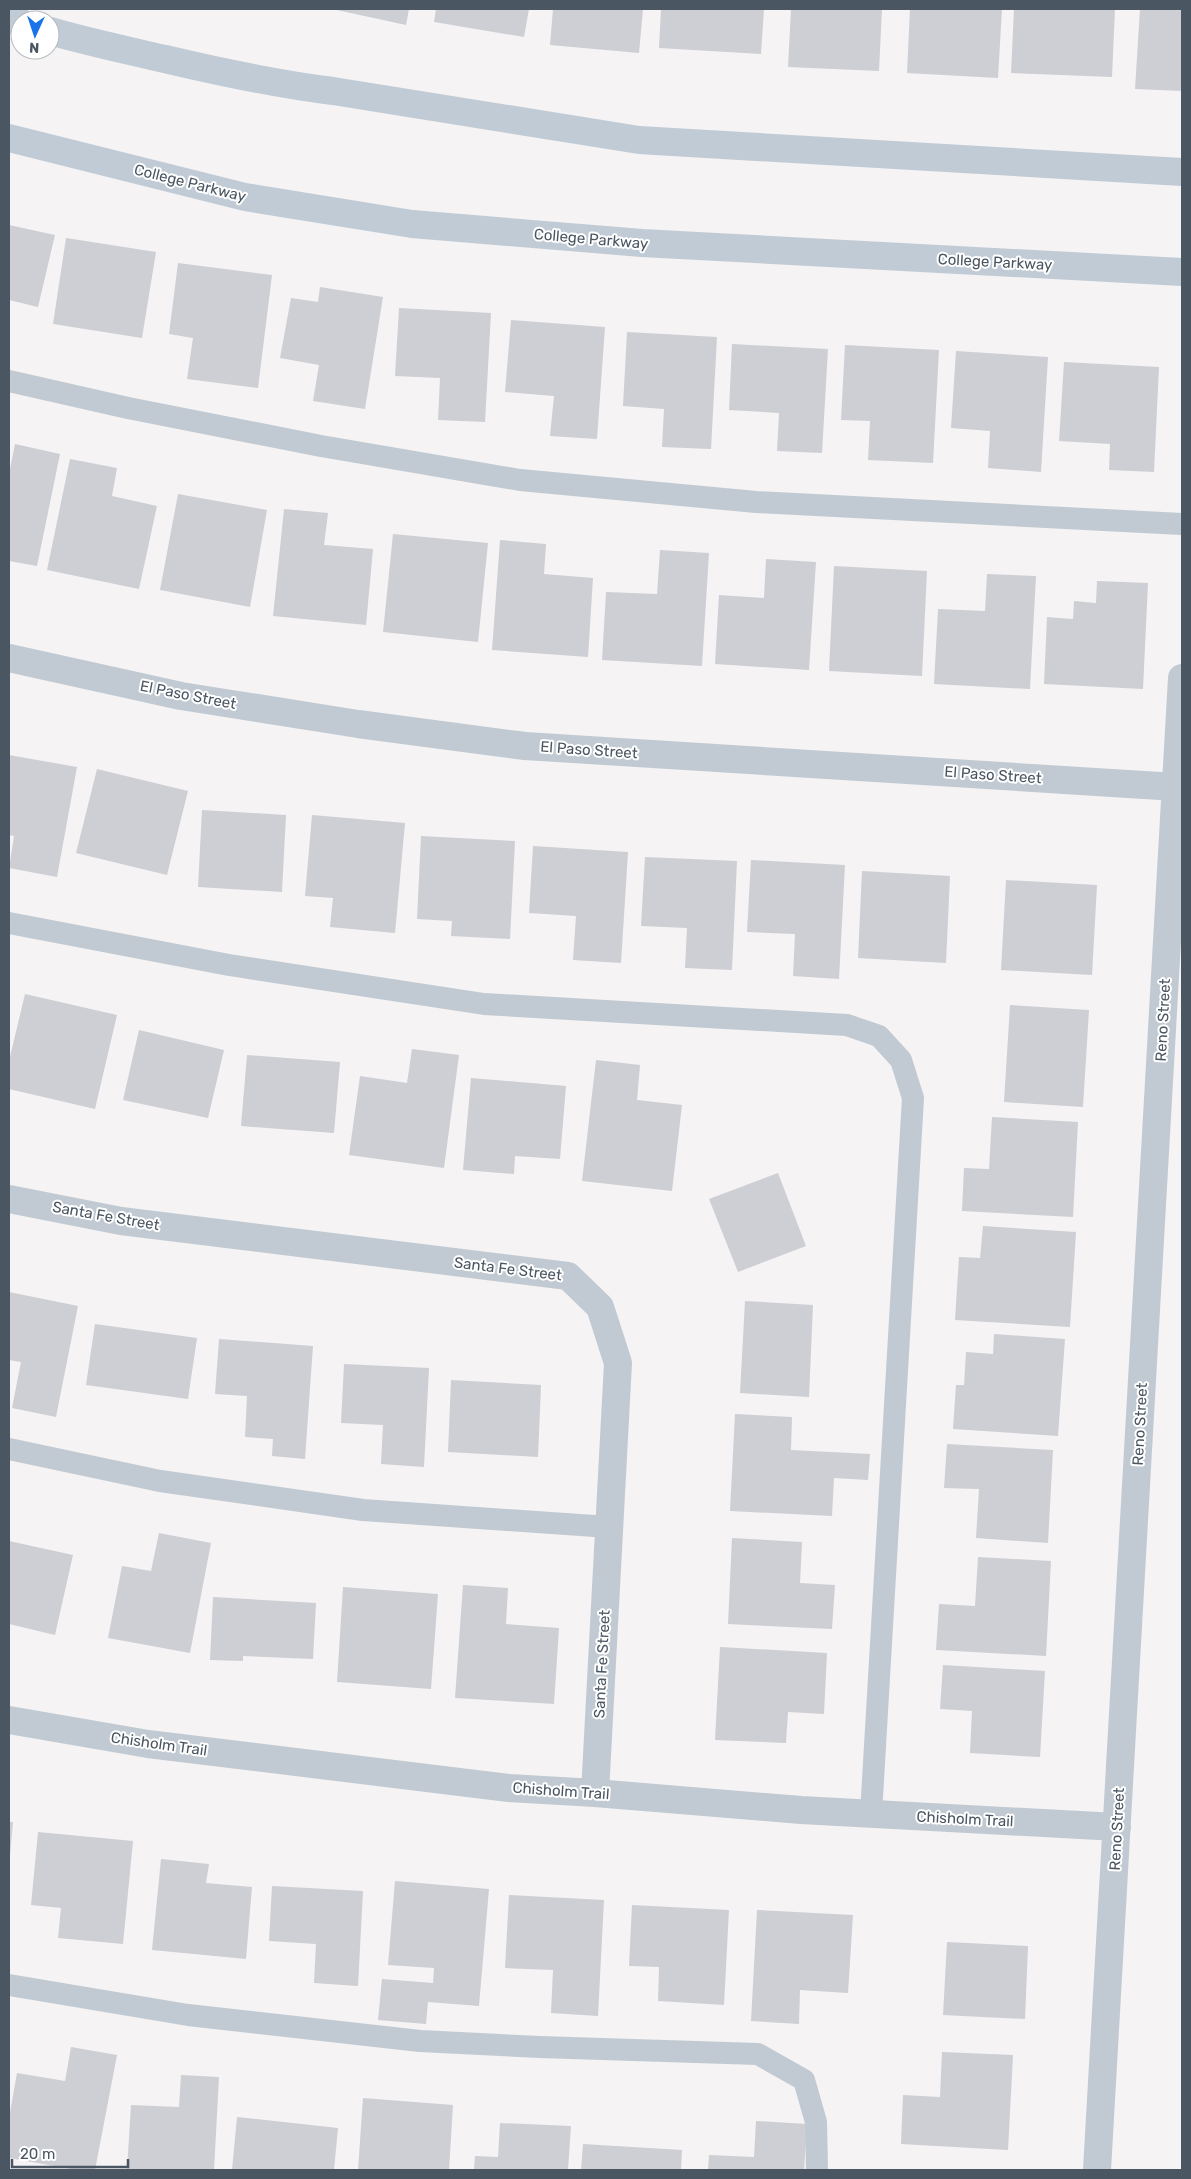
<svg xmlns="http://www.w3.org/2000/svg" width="1191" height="2179" font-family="Rubik,sans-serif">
<rect width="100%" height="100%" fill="#f5f3f3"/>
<path fill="#cdcfd5" d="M332 9H409L406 25Z
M436 9H529L524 37 434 22Z
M553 9H643L639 53 550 45Z
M661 9H764L761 54 659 48Z
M791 9H882L879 71 788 67Z
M910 9H1002L998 78 907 73Z
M1014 9H1115L1112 77 1011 73Z
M1140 9H1182V91L1135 89Z
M9 225 55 235 38 307 9 300Z
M66 238 156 252 142 338 53 324Z
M178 263 272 275 258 388 187 379 193 338 169 334Z
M320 287 383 297 365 409 313 401 319 365 280 358 291 298 318 302Z
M399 308 491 313 485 422 438 420 440 378 395 376Z
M511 320 605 327 597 439 550 436 554 396 505 392Z
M627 332 717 337 711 449 662 447 664 409 623 406Z
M732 344 828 349 822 453 777 451 779 413 729 410Z
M845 345 939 350 933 463 868 460 870 421 841 420Z
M956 351 1048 357 1041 472 988 468 990 431 951 428Z
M1064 362 1159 367 1154 472 1109 470 1110 444 1059 441Z
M15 444 60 454 37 566 9 561V474Z
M70 459 117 468 112 496 157 506 139 589 47 570Z
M178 494 267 510 250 607 160 590Z
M284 509 328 513 324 545 373 549 366 625 273 616Z
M393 534 488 543 478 642 383 632Z
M500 540 546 544 544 574 593 578 588 657 492 650Z
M660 550 709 553 702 666 602 660 606 592 657 594Z
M766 559 816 562 809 670 715 664 719 595 764 598Z
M834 566 927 571 922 676 829 671Z
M987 574 1036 576 1030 689 934 684 938 609 985 611Z
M1097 581 1148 583 1143 689 1044 684 1047 617 1073 619 1074 601 1096 603Z
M9 755 77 767 57 877 9 868 14 836 9 835Z
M97 769 188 791 167 875 76 853Z
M202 810 286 815 282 892 198 887Z
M312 815 405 823 395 933 330 927 333 898 305 896Z
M421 836 515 841 510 939 451 936 452 921 417 919Z
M533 846 628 852 621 963 573 960 576 916 529 913Z
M645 857 737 861 732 970 685 968 687 928 641 926Z
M751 860 845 865 839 979 793 976 795 934 747 932Z
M862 871 950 876 946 963 858 958Z
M1006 880 1097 885 1092 975 1001 970Z
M25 994 117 1015 95 1109 9 1089V1061Z
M1010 1005 1089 1010 1083 1107 1004 1102Z
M139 1030 224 1050 208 1118 123 1100Z
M412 1049 459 1055 444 1168 349 1155 360 1076 407 1083Z
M247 1055 340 1062 334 1133 241 1126Z
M596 1060 640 1065 637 1100 682 1105 672 1191 582 1181Z
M471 1078 566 1086 560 1159 515 1156 514 1174 463 1170Z
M992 1117 1078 1122 1073 1217 962 1211 964 1168 989 1169Z
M778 1173 806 1246 738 1272 709 1199Z
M983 1226 1076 1232 1070 1327 955 1320 959 1257 980 1258Z
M9 1292 78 1306 56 1417 12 1408 21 1362 9 1360Z
M745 1301 813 1305 809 1397 740 1393Z
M95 1324 197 1338 188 1399 86 1385Z
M994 1334 1065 1339 1058 1436 953 1429 956 1385H964L966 1352 993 1354Z
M219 1339 313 1346 305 1459 272 1456 273 1439 245 1437 247 1396 215 1394Z
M344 1364 429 1368 424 1467 381 1464 383 1425 341 1423Z
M451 1380 541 1385 538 1457 448 1452Z
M735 1414 792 1417 791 1450 870 1454 868 1480 834 1478 832 1516 730 1511Z
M947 1444 1053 1450 1048 1543 976 1538 979 1489 944 1488Z
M159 1533 211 1543 190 1653 108 1638 122 1566 151 1571Z
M732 1538 802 1542 800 1583 835 1585 832 1629 728 1624Z
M9 1541 73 1555 55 1635 9 1624Z
M978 1557 1051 1561 1046 1656 936 1650 939 1604 975 1606Z
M463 1585 508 1588 506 1624 559 1628 554 1704 455 1698Z
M343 1587 438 1594 431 1689 337 1682Z
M213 1597 316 1603 313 1659 243 1656V1661L210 1660Z
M720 1647 827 1653 824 1714 788 1712 786 1743 715 1740Z
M943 1665 1045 1671 1040 1757 970 1753 972 1711 940 1709Z
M9 1822H13L10 1856H9Z
M38 1832 133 1841 123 1944 58 1938 61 1908 31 1905Z
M161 1859 209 1864 206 1883 252 1887 246 1959 152 1950Z
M395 1881 489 1889 479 2006 428 2002 426 2024 378 2020 382 1979 433 1983 434 1968 388 1965Z
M272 1886 363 1891 358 1986 314 1983 316 1944 269 1941Z
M509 1895 604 1900 598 2016 551 2013 553 1970 505 1968Z
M632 1905 729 1910 724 2005 658 2001 659 1967 629 1966Z
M757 1910 853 1915 848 1993 800 1990 799 2024 751 2021Z
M947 1942 1028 1946 1025 2019 943 2015Z
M71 2047 117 2055 95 2170H77L9 2158V2118L17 2073 65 2081Z
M942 2052 1013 2055 1008 2150 901 2144 903 2095 940 2097Z
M181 2075 219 2077 214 2170H127L131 2105 179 2107Z
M363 2098 453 2105 449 2170H358Z
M237 2117 338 2128 334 2170H232Z
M756 2121 807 2124 804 2170H708L709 2155 754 2157Z
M500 2123 571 2126 568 2170H474L475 2156 498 2157Z
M583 2144 682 2150 681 2170H581Z"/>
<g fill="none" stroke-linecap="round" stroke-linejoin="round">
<path stroke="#c1cad2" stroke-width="22" d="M9 381 128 408 321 446 520 480 756 502 1182 524
M9 923 229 965 484 1004 847 1025 879 1036 901 1060 913 1098 871 1814
M9 1449 160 1481 363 1510 609 1527
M9 1985 188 2015 420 2041 540 2047 758 2054 804 2080 816 2122 817 2170"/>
<path stroke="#c1cad2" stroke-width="28" d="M9 658 181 696 358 724 525 746 1176 787
M9 1199 121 1221 568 1276 600 1307 618 1363 595 1793
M9 1720 148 1744 509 1788 595 1793 801 1810 1117 1827
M1097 2170 1182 678"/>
<path stroke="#c1cbd6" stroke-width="28" d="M9 18 20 22
M50 31C88 42 126 50 165 59 220 72 276 84 333 91L639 140 1182 172
M9 138 245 197 412 224 642 243 1182 272"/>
</g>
<g text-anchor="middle" stroke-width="4" stroke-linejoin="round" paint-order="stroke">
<g font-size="15" fill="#4a5661" stroke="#fff">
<text transform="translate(190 183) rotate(14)" y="5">College Parkway</text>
<text transform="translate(591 239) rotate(5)" y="5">College Parkway</text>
<text transform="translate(995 262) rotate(3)" y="5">College Parkway</text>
<text transform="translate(188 695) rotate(11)" y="5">El Paso Street</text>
<text transform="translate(589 750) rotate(4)" y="5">El Paso Street</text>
<text transform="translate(993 775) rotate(4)" y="5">El Paso Street</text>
<text transform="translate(1163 1020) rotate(-87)" y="5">Reno Street</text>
<text transform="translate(106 1216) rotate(10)" y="5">Santa Fe Street</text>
<text transform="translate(508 1269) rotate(7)" y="5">Santa Fe Street</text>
<text transform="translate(1140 1424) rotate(-87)" y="5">Reno Street</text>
<text transform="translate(602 1664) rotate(-87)" y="5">Santa Fe Street</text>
<text transform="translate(159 1744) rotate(8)" y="5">Chisholm Trail</text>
<text transform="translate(561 1791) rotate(4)" y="5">Chisholm Trail</text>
<text transform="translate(965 1819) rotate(3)" y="5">Chisholm Trail</text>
<text transform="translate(1117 1829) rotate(-87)" y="5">Reno Street</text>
</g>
</g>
<rect width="1191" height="2179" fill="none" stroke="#4a5661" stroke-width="20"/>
<g transform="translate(35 35) rotate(183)"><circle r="24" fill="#ffffff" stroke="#b7bbc0"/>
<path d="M0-4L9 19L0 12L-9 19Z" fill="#1a73e8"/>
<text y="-8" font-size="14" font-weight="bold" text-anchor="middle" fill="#4a5661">N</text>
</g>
<path d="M12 2159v8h116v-8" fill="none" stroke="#4a5661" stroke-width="2.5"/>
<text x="20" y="2159" font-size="15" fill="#4a5661" stroke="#ffffff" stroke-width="4" paint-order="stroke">20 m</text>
</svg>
